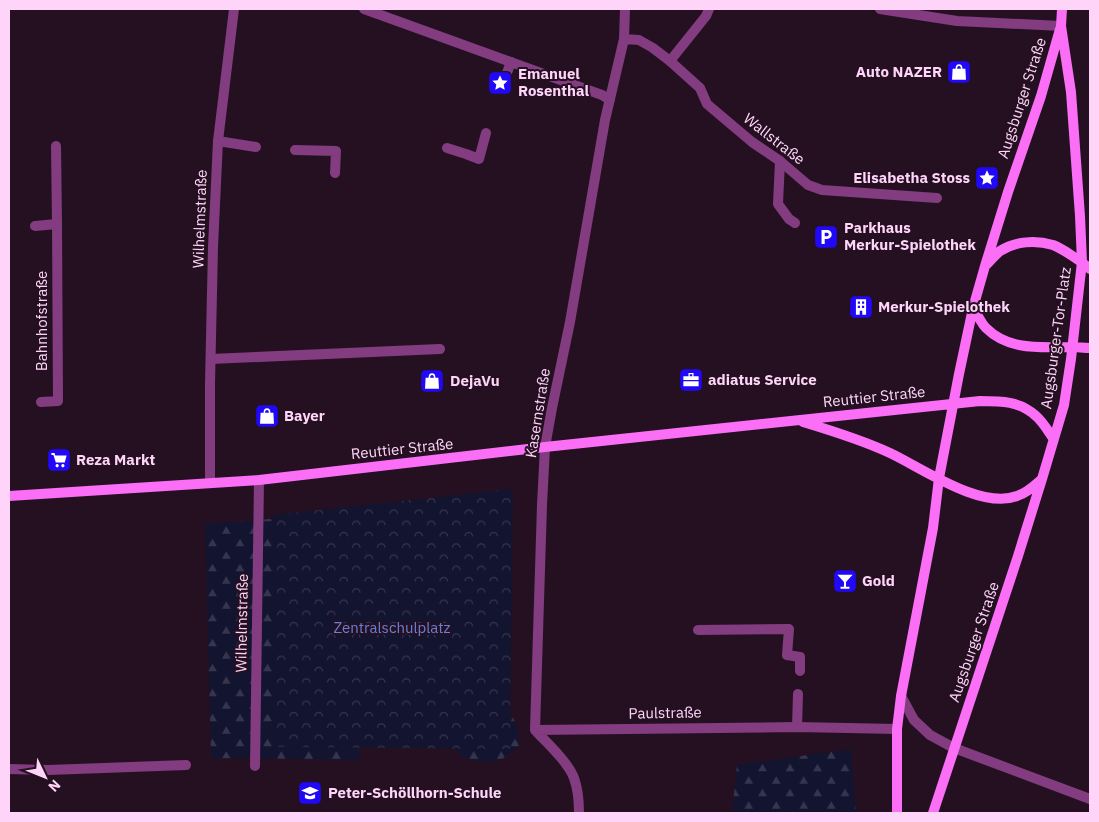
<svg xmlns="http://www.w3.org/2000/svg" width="1099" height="822" font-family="'IBM Plex Sans',sans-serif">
<defs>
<pattern id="forest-firs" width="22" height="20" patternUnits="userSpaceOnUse" patternTransform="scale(1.25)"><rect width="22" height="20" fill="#13142f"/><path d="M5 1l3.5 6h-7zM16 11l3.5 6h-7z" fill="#36354e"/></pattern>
<pattern id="park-crowns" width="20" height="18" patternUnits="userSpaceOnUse" patternTransform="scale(1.25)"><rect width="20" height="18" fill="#13142f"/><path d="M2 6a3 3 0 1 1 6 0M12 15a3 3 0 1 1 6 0" fill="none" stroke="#36354e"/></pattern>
</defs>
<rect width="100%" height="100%" fill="#251021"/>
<path fill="url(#forest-firs)" d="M442 506 493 685 517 725 519 746 501 760 483 762 461 757 453 744 357 638 359 760 211 758 205 524Z
M851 749 856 813H732L737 765Z"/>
<path fill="url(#park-crowns)" d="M513 489 510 749 273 747V515Z"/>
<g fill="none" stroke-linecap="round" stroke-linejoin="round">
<path stroke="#823c7f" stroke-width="10" d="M880 9 957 21 1061 26
M670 61 706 16 709 9
M501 89 511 62
M218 141 256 147
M447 148 466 154 479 159 486 133
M295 150 336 151 335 173
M780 161 778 204 789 219 795 223
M35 226 57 224 56 146
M211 359 440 349
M41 402 58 401 57 224
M698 630 789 629 787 655 800 657V671
M797 727 798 694
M255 766 259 480
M9 769 48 770 186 765"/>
<path stroke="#823c7f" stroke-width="10" d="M364 9 602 95 610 100
M624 39 639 40 653 48 670 61 700 88 707 104 752 142 780 161 808 185 822 190 937 198
M210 483V383L213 247 218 141 234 9
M901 696 914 720 930 735 954 748 1090 799
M535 730 797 727 897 729
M579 813C579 802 578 789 574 778 568 762 547 743 535 730L542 505 545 447 552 408 570 322 605 120 624 39 625 9"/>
<path stroke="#fa6ff6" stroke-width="10" d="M986 265C990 261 995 255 1000 251 1015 241 1036 240 1053 245 1063 249 1082 262 1090 269
M973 308C978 315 981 323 986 328 1009 351 1041 347 1071 347 1077 347 1084 348 1090 348
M803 422C833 431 862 440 890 453 922 468 981 510 1017 496 1027 493 1034 486 1042 479
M9 496 259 480 545 447 980 401C1001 401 1020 401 1036 416 1043 422 1048 431 1053 438
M897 813V729L901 696 933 528 939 478 959 374 973 308 985 266 1008 192 1041 96 1060 29
M933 813 1018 556 1042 479 1064 405 1071 359 1082 262 1080 216 1071 92 1061 26 1062 9"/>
</g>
<defs>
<symbol id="shop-square" viewBox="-11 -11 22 22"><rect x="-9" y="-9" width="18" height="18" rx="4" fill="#2108f6" stroke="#251021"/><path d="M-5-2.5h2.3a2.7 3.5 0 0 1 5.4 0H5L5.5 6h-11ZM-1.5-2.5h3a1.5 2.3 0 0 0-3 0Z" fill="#fff"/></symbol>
<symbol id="sight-square" viewBox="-11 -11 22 22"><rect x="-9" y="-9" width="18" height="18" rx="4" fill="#2108f6" stroke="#251021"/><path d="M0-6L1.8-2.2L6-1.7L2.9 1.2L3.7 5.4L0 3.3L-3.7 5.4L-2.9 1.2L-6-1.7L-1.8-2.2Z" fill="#fff"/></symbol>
<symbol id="parking-square" viewBox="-11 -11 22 22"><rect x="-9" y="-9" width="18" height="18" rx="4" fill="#2108f6" stroke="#251021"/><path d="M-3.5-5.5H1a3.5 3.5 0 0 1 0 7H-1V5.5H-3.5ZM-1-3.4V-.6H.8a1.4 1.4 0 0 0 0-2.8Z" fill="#fff"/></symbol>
<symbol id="building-square" viewBox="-11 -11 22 22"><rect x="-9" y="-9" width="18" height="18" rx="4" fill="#2108f6" stroke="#251021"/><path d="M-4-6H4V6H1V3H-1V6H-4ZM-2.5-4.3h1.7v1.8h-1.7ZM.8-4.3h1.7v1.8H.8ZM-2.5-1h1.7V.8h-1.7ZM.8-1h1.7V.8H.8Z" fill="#fff"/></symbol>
<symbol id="office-square" viewBox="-11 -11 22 22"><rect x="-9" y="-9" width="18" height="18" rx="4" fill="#2108f6" stroke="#251021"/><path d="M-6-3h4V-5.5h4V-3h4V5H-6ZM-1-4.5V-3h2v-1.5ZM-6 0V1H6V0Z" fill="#fff"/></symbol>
<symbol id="supermarket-square" viewBox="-11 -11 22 22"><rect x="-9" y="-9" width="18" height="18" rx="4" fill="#2108f6" stroke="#251021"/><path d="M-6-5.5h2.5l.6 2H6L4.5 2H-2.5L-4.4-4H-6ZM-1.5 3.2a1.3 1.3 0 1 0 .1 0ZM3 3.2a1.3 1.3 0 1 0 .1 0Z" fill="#fff"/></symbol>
<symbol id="bar-square" viewBox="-11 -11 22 22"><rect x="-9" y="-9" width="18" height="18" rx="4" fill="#2108f6" stroke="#251021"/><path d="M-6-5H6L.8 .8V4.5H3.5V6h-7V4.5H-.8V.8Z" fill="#fff"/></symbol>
<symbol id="school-square" viewBox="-11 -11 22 22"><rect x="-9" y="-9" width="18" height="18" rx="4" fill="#2108f6" stroke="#251021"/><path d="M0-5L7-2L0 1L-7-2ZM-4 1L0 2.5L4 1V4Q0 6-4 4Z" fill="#fff"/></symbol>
</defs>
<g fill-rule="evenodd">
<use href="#shop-square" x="945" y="58" width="28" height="28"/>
<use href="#sight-square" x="486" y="69" width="28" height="28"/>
<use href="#sight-square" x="973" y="164" width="28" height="28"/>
<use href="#parking-square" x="812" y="223" width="28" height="28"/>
<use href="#building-square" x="847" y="293" width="28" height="28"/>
<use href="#office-square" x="677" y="366" width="28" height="28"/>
<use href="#shop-square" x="418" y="367" width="28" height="28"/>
<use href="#shop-square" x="253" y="402" width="28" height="28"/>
<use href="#supermarket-square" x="45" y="446" width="28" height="28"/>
<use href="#bar-square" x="831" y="567" width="28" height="28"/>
<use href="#school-square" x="296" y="779" width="28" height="28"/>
</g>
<g text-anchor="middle" stroke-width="4" stroke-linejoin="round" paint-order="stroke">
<g font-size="15" font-weight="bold" fill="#fed5f9" stroke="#251021" text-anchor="start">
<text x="942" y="77" text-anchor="end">Auto NAZER</text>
<text x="518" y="79">Emanuel<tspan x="518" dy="17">Rosenthal</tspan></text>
<text x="970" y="183" text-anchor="end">Elisabetha Stoss</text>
<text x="844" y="233">Parkhaus<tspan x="844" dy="17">Merkur-Spielothek</tspan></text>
<text x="878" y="312">Merkur-Spielothek</text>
<text x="708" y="385">adiatus Service</text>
<text x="450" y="386">DejaVu</text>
<text x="284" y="421">Bayer</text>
<text x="76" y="465">Reza Markt</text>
<text x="862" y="586">Gold</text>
<text x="328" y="798">Peter-Schöllhorn-Schule</text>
</g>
<g font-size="15" fill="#fed5f9" stroke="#251021">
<text transform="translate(1022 98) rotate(-72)" y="5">Augsburger Straße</text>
<text transform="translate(774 139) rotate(38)" y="5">Wallstraße</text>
<text transform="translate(200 219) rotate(-88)" y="5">Wilhelmstraße</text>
<text transform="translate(42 321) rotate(-90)" y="5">Bahnhofstraße</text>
<text transform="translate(1056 338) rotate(-82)" y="5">Augsburger-Tor-Platz</text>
<text transform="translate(874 397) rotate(-6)" y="5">Reuttier Straße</text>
<text transform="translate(538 413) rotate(-81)" y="5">Kasernstraße</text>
<text transform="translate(402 449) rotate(-6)" y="5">Reuttier Straße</text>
<text transform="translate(242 623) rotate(-89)" y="5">Wilhelmstraße</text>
<text transform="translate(974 642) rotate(-71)" y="5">Augsburger Straße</text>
<text transform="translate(665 713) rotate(-1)" y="5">Paulstraße</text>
</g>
<g font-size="15" fill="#6381dc" stroke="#251021">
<text x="392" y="633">Zentralschulplatz</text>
</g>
</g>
<rect width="1099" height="822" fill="none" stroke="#fed5f9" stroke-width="20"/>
<g transform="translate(45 777) rotate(133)" stroke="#251021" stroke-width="4" paint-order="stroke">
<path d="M0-4L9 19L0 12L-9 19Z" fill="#fed5f9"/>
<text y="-8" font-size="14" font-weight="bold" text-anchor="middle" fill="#fed5f9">N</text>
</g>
</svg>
